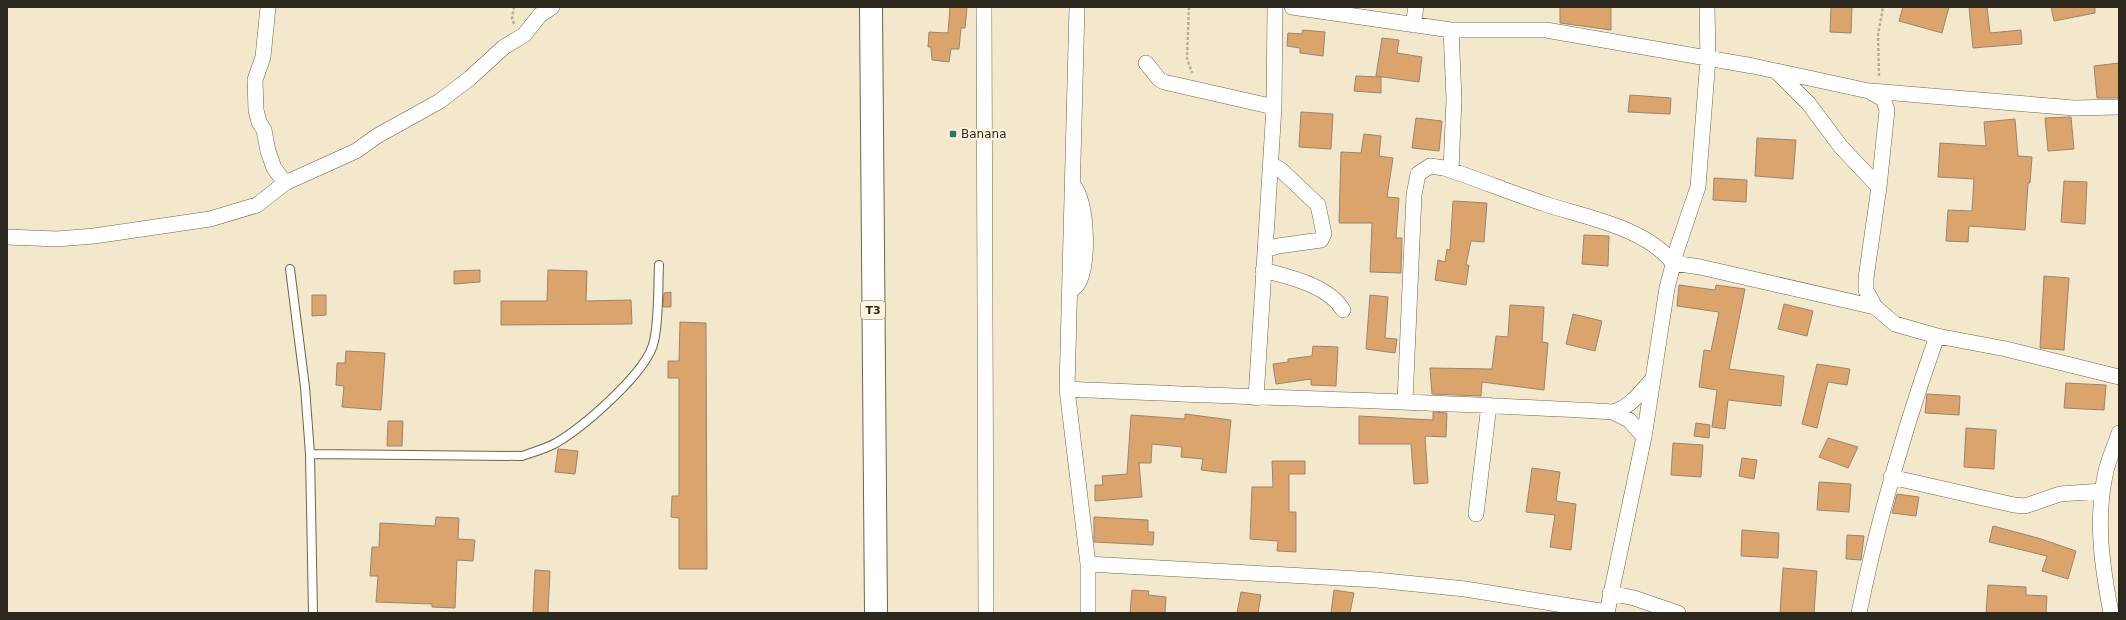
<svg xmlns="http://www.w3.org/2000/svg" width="2126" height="620" font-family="'DejaVu Sans',sans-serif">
<rect width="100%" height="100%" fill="#f4e8cc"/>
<path fill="#daa46c" stroke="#9a8571" d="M950 7H967L965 28H961L959 49H951L949 62 932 60 931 47H928L929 32 948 33Z
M1560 7H1611V30L1560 23Z
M1831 7H1852L1851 33 1830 32Z
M1903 7H1949L1942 33 1899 21Z
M1969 7H1987L1990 33 2021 30 2022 44 1973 48Z
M2051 7H2095V13L2054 21Z
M1303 30 1325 32 1323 56 1300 53V48L1287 46 1288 33 1302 34Z
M1382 38 1399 40 1397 53 1422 57 1419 82 1376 76Z
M2119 63V98H2097L2094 66Z
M1356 76 1381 77V93L1354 91Z
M1630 95 1671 98 1670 114 1628 112Z
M1301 112 1333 114 1331 149 1299 147Z
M2071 117 2074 149 2048 151 2045 118Z
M1416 118 1442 121 1439 151 1412 148Z
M2015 119 2018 156 2032 157 2030 183H2028L2025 230 1969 226 1968 242 1946 241 1948 210 1972 211 1974 179 1938 177 1940 143 1986 146 1984 122Z
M1364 134 1381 136 1379 156 1393 158 1387 197 1399 198 1396 238H1402L1401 273 1370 272 1372 223H1339L1341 152 1361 153Z
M1757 138 1796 140 1793 179 1755 176Z
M1714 178 1747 180 1746 202 1713 200Z
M2064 181 2087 182 2085 224 2061 222Z
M1453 201 1487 203 1484 242 1471 241 1466 265H1469L1466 285 1435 280 1438 260 1445 262 1447 249 1450 250Z
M1584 235 1609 236 1608 266 1582 264Z
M480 270V282L454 284V271Z
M548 270 587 271 586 301 631 300 632 324 501 325V301H547Z
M2044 276 2069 278 2064 350 2040 348Z
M1679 285 1715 290 1716 285 1745 289 1729 369 1784 376 1781 406 1728 400 1725 429 1712 427 1717 390 1699 387 1704 350 1711 351 1719 312 1677 306Z
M671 292V307H663L664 293Z
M312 295H326V315L312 316Z
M1370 295 1388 297 1385 338 1397 339 1395 353 1366 349Z
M1784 304 1813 311 1807 336 1778 329Z
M1510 305 1544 307 1542 342 1548 343 1544 390 1482 382 1481 396 1432 394 1430 368 1492 369 1496 336 1508 337Z
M1573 314 1602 321 1595 351 1566 344Z
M680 322 706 323 707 569H679V518L671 517 672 496H679V378H668V361H679Z
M1313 346 1338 347 1336 386 1311 385V379L1276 384 1273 364 1288 362V359L1312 356Z
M346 351 385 353 381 410 342 407 344 386 336 385 337 363H345Z
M1817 364 1850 369 1847 385 1828 382 1817 428 1802 424Z
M2066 383 2106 385 2104 410 2064 408Z
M1927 394 1960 396 1959 415 1925 413Z
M1433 412 1447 413 1446 437 1425 436 1428 483 1414 484 1411 444H1359V416L1433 420Z
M1185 414 1231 420 1226 473 1201 470 1203 459 1181 457 1182 447 1152 444 1151 463H1139L1142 497 1095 501V485H1103L1102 476 1127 474 1131 415 1185 419Z
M388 421H403L402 446H387Z
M1696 423 1710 425 1709 438 1694 436Z
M1966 428 1996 430 1994 469 1964 467Z
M1828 438 1858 447 1848 468 1819 457Z
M1673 443 1703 445 1701 477 1671 475Z
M558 449 578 451 575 474 555 472Z
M1742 458 1757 460 1754 479 1739 476Z
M1272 461H1305V474H1289V512H1296V552L1277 551 1278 541 1250 539 1252 487H1273Z
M1532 468 1560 472 1556 501 1576 504 1571 550 1550 547 1555 515 1526 512Z
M1819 482 1851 484 1849 512 1817 510Z
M1897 494 1919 497 1916 516 1892 513Z
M436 517 459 518 458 539 475 540 473 561 457 560 455 608 432 607V604L376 602 378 576H370L372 547H379L380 523 435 526Z
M1094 517 1148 520V532H1154L1153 545 1094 542Z
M1993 526 2038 538 2076 551 2068 579 2042 571 2047 556 1989 542Z
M1742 530 1779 533 1778 558 1741 556Z
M1847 535 1864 536 1861 560 1846 559Z
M1783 568 1817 571 1814 613H1780Z
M535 570 550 571 548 613H533Z
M1988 585 2026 587V595L2047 596 2046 613H1986Z
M1132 590 1149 591 1148 595 1166 597 1165 613H1130Z
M1334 590 1354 593 1350 613H1331Z
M1241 592 1261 595 1258 613H1237Z"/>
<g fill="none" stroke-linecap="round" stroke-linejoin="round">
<defs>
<path id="service" d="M290 269 305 387 310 454 313 613
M310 454 522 456C533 452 545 449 556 443 583 427 648 372 654 341 659 320 658 287 659 265"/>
<path id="minor" d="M268 7 263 57 255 80 256 110 259 122 264 130 268 151 274 168 285 183
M984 7 986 613
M1077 7 1067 389 1088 564V613
M1292 7 1451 30H1546L1753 66 1869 91 1883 99 1887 110 1879 187 1866 278V290L1875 307 1895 324 1937 336 2006 349 2119 377
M1413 25 1416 7
M1451 30 1454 99 1451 170
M1146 63 1159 79 1164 82 1274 107
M1778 73 1809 104 1841 147 1879 187
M1871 91 2074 108 2119 107
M7 237 57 239 94 236 210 219 257 205 285 183 356 151 377 136 440 101 470 78 504 47 524 35 540 15 552 7
M1265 250 1278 246 1321 240 1324 234 1318 205 1281 170 1271 164
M1263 270C1289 277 1328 285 1343 310
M1070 291C1073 289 1077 286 1079 282 1089 260 1087 210 1076 189
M1067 389C1249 398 1431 401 1613 412 1629 408 1640 393 1651 381
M1256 398 1274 107 1275 7
M1405 401 1414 195 1418 174 1430 166 1444 168C1478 179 1511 193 1545 204 1587 218 1645 227 1673 263L1700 267 1875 307
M1613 412 1629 420 1644 437
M1891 477 2014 505 2025 506 2060 494 2102 491
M1476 514 1489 405
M1088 564 1376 580 1465 589 1607 612
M1610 593 1634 598 1678 613
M1607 613 1644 437 1667 288 1677 249 1698 187 1708 59 1707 7
M1859 613C1878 519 1905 427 1937 336
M2111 613C2102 566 2095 519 2106 471 2109 458 2115 446 2119 433"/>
<path id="trunk" d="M871 7 876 613"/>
</defs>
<use href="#service" stroke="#6f644c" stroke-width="10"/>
<use href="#minor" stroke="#6f644c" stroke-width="16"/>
<use href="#trunk" stroke="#6f644c" stroke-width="24"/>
<path stroke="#b8ae97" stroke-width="2.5" stroke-dasharray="3 2" stroke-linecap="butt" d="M1189 7 1187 58 1192 73
M514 24 512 18 514 7
M1879 76 1878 35 1883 7"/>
<use href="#service" stroke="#fff" stroke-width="8"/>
<use href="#minor" stroke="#fff" stroke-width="15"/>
<use href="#trunk" stroke="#fff" stroke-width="22"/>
</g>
<rect fill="#2e756e" stroke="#fff5df" stroke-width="1.5" x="949" y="130" width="8" height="8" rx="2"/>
<g text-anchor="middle" stroke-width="4" stroke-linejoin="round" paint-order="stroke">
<rect fill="#fff5df" stroke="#6c6658" stroke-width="1" x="861" y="301" width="24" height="18" rx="3"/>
<g font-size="11" font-weight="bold" fill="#2d281e">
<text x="873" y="314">T3</text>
</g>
<g font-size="12" fill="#2d281e" stroke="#fff5df" text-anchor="start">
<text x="961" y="138">Banana</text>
</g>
</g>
<rect width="2126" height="620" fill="none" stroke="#2d281e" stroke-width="16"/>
</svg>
